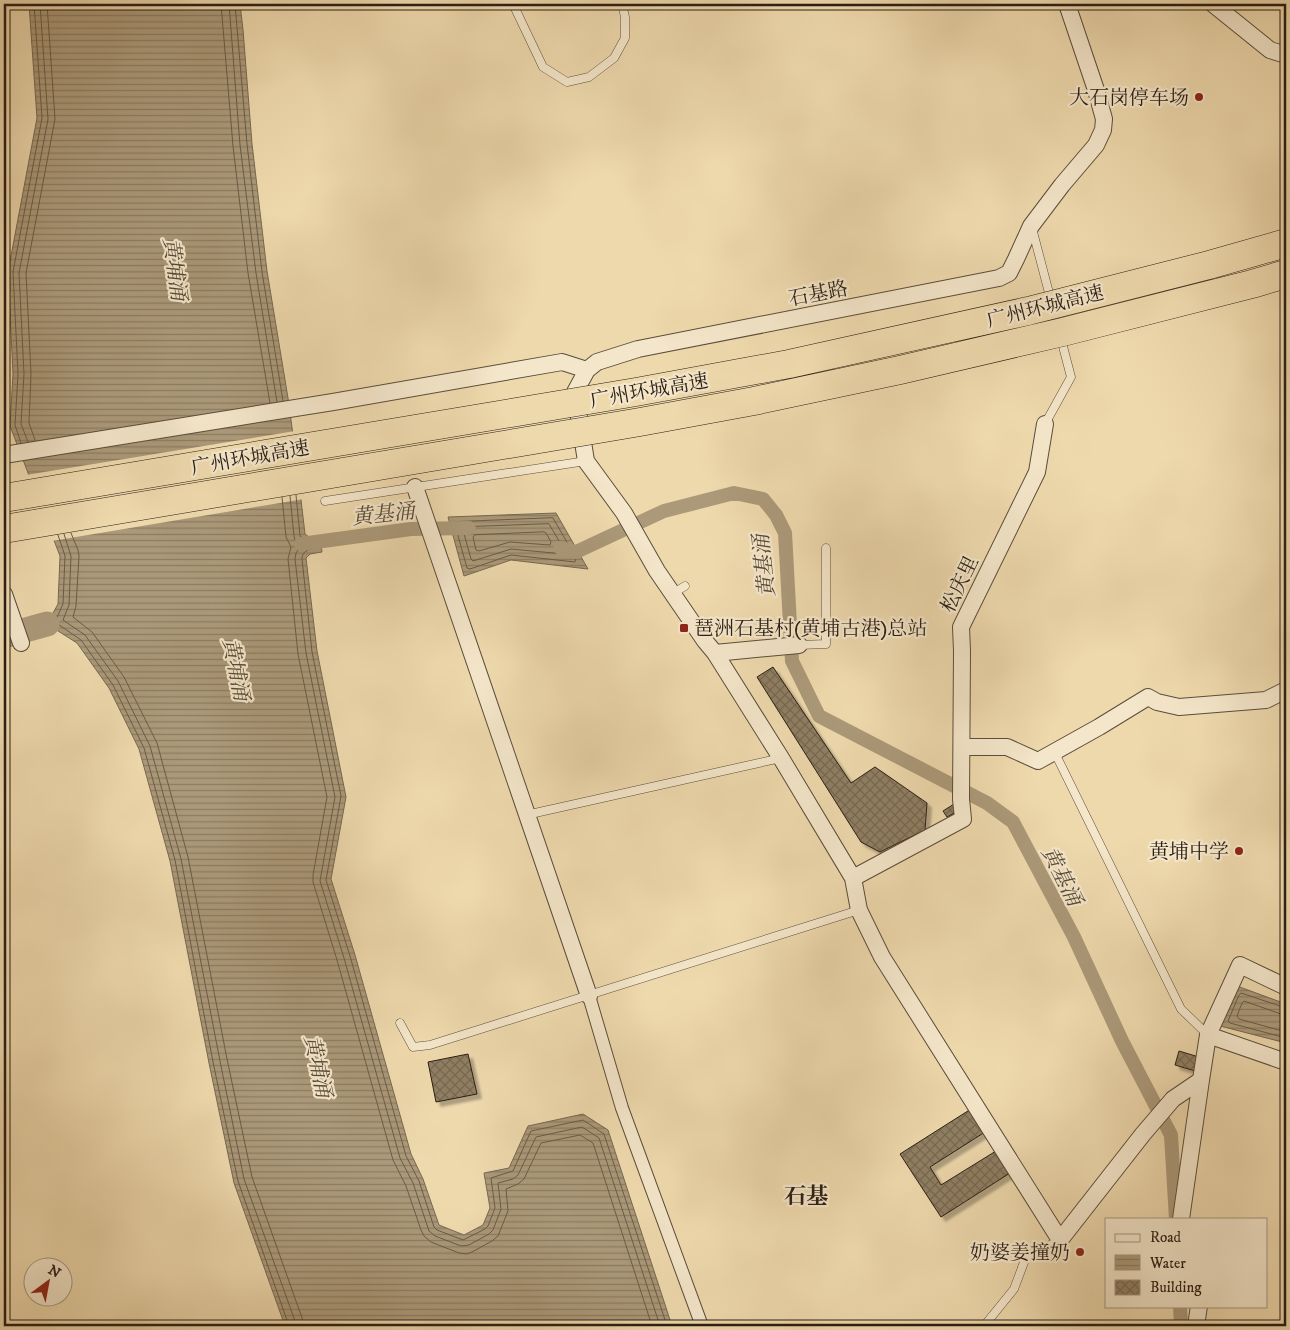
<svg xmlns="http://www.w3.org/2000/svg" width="1290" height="1330" font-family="'IM FELL DW Pica','Noto Serif SC',serif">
<defs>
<pattern id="water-rules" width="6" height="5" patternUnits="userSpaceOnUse" patternTransform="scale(1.25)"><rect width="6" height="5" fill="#ab9979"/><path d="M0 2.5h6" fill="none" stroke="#8b7c62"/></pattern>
<pattern id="building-cross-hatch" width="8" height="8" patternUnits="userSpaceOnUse" patternTransform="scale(1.25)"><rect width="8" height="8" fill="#907f64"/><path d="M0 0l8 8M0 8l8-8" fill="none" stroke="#766751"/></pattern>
<filter id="shadow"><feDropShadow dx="4.5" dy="4.5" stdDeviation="1" flood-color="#0004"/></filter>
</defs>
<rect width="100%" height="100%" fill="#eed9ad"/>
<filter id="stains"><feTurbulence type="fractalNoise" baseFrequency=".004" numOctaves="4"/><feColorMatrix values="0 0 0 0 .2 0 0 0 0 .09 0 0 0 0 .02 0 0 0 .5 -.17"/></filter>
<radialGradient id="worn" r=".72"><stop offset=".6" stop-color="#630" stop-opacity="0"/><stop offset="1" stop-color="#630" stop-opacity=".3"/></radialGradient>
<path fill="url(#water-rules)" stroke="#776851" d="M29 4H240L243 30 252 144 267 271 288 398 296 457 305 534 309 537 320 538 322 552 310 554 306 558 317 651 346 797 331 879 355 955 411 1154 423 1179 439 1225 464 1235 483 1225 490 1208 484 1173 509 1168 528 1126 583 1114 608 1130 672 1326H285L234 1183 209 1063 170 861 139 749 109 688 77 643 47 624 58 604 60 556 10 426 13 374 8 272 37 118Z
M556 513 588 569 511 560 464 576 448 517Z
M1237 986 1286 1004V1043L1220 1026Z"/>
<path fill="#eed9ad" d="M295 431 304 499 52 541 26 475Z"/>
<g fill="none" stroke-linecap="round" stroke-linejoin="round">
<path stroke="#6a5c46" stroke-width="1" d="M221 4 233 146 248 273 270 403
M229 4 240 145 256 273 277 402
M235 4 247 144 262 272 283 401
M35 440 29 423 31 374 26 273 55 119 47 4
M28 442 21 424 24 374 19 273 48 119 40 4
M21 443 15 425 18 374 13 272 42 118 34 4
M296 495 300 536 306 541 314 543 316 545 315 548C308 549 302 552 302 559L312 652 341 796 326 880 350 956 406 1156 419 1181 434 1227 437 1230 463 1240 485 1229 488 1226 495 1208 491 1178 513 1171 531 1131 583 1120 604 1134 667 1326
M290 496 294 536 295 540 301 546 296 553 295 559 306 653 335 797 320 881 344 958 400 1158 413 1183 429 1231 435 1236 461 1246 469 1245 489 1234 493 1230 501 1209 498 1183 513 1179 518 1175 536 1137 582 1127 599 1138 660 1326
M282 497 286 537 291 547 288 559 298 654 327 797 313 875V882L337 960 393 1160 406 1186 421 1230 424 1236 431 1242 459 1253 467 1254 472 1252 492 1241 498 1236 508 1211 506 1189 518 1184 524 1179 541 1143 580 1135 593 1143 652 1326
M553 518 576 558 575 562 511 555 470 569 467 568 455 525 456 522Z
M549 524 565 551 564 554 511 549 473 561 471 559 463 530 465 527Z
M544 532 546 533 551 542 550 545 510 542 479 551 476 550 473 537 475 535Z
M71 533 78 550 79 556 76 606 73 617 92 632 124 677 157 743 188 857 227 1059 252 1177 302 1318 303 1326
M64 534 71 556 69 605 63 620 85 635 118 681 150 746 181 859 220 1061 244 1179 295 1321 296 1326
M58 535 65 556 63 604 55 622 81 640 113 685 144 748 175 860 213 1062 238 1181 289 1326
M1286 1008 1241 993 1239 995 1228 1021 1230 1023 1286 1038
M1286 1015 1281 1014 1244 1001 1242 1003 1237 1016 1239 1019 1286 1032"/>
<path stroke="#ab9979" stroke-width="14" d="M301 544 411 529 469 528
M560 548 576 552 664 511 734 493 763 499 776 515 785 533 792 661 819 716 987 803 1013 822 1074 937 1122 1041 1171 1135 1176 1219
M1180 1306 1181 1326"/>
<path stroke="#ab9979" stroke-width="25" d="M4 636 47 624"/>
</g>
<path fill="url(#building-cross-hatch)" stroke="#2a1e14" filter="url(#shadow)" d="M773 667 851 783 875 767 927 803 925 830 880 852 861 842 757 677Z
M954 804 958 811 947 817 943 811Z
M1179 1051 1199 1057 1195 1071 1175 1065Z
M468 1054 477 1094 436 1102 428 1062Z
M971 1109 985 1132 930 1167 941 1185 996 1151 1010 1173 941 1217 900 1154Z"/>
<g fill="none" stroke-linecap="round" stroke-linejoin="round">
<defs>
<path id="service" d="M513 4 543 67 567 82 589 77 614 58 625 38V17L622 4
M1032 228 1071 377 1045 424
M325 501 586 461
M672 594 685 586
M799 645 826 644V548
M1055 753 1181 1009 1208 1035
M526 815 781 758
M400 1023 413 1047 430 1045 859 910
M984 1326 1014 1289 1026 1257 1060 1240"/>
<path id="pedestrian" d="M589 996 622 1108 702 1326"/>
<path id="minor" d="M1067 4 1096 90 1104 119 1103 130 1096 145 1062 185 1031 226 1016 259 1009 273 999 278 638 349 597 362 587 370 575 392 586 461 624 513 657 571 705 641 715 653 781 758 853 878 859 910 882 957 1060 1240 1143 1134 1173 1099 1201 1080 1208 1035 1240 965 1286 987
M1213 4 1270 50 1286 55
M4 455 333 402 562 362 587 370
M415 487 589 996
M4 594 21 643
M715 653 799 645
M962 747H1007L1038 761 1099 727 1148 697 1157 702 1179 707 1266 700 1286 690
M853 878 963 819 961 799 962 651 961 627 1037 472 1045 424
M1208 1035 1286 1062
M1181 1219 1201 1080
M1196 1326 1199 1306"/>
</defs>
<use href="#service" stroke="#5b4d3a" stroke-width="9"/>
<use href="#pedestrian" stroke="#5b4d3a" stroke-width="14"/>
<use href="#minor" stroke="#5b4d3a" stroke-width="18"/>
<use href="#service" stroke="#f4e6ca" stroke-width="8"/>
<use href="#pedestrian" stroke="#f4e6ca" stroke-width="12"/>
<use href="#minor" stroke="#f4e6ca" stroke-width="16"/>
<defs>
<path id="motorway-bridge" d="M4 498 636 392 789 364 1028 311 1209 265 1286 243
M4 529 640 422 754 401 900 370 1063 332 1252 284 1286 274"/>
</defs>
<use href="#motorway-bridge" stroke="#2a1e14" stroke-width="29" stroke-linecap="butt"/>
<use href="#motorway-bridge" stroke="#eed9ad" stroke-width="28"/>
</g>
<g fill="#8f2418" stroke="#f4e6ca" stroke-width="2">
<circle cx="1199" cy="97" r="5"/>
<rect x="679" y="623" width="10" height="10" rx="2.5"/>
<circle cx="1239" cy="851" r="5"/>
<circle cx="1080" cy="1252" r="5"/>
</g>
<g text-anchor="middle" stroke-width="4.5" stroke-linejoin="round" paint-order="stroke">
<g font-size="20" fill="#2a1e14" stroke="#f4e6ca" text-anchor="end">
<text x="1189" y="104">大石岗停车场</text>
<text x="694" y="635" text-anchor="start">琶洲石基村(黄埔古港)总站</text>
<text x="1229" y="858">黄埔中学</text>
<text x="1070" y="1259">奶婆姜撞奶</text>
</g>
<g font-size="20" fill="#2a1e14" stroke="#f4e6ca">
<text transform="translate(818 293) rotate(-11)" y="7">石基路</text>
<text transform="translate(1045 306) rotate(-14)" y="7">广州环城高速</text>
<text transform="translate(649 390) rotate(-10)" y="7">广州环城高速</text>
<text transform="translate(250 457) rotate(-10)" y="7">广州环城高速</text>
<text transform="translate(959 584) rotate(-64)" y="7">松庆里</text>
</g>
<g font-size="21" font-style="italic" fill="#574937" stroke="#f4e6ca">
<text transform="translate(175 269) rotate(82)" y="7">黄埔涌</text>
<text transform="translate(383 514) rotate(-6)" y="7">黄基涌</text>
<text transform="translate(764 566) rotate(-96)" y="7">黄基涌</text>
<text transform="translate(236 669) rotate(79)" y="7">黄埔涌</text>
<text transform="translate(1062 876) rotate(63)" y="7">黄基涌</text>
<text transform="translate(318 1066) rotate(78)" y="7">黄埔涌</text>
</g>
<g font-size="22" font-weight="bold" fill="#2a1e14" stroke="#f4e6ca">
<text x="806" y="1203">石基</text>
</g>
</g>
<rect width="1290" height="1330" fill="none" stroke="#eed9ad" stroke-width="20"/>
<rect x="5" y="5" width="1280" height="1320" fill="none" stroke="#2a1e14" stroke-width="2.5"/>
<rect x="10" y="10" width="1270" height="1310" fill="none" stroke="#2a1e14"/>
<rect x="1105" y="1218" width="162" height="90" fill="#f4e6ca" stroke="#a39681"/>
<rect x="1115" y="1234" width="25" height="8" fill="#f4e6ca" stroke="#a39681"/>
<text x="1150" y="1242" font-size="15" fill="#2a1e14">Road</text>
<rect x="1115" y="1255" width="25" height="15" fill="url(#water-rules)" stroke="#a39681"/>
<text x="1150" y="1268" font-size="15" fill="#2a1e14">Water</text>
<rect x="1115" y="1280" width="25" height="15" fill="url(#building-cross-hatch)" stroke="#a39681"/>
<text x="1150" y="1292" font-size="15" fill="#2a1e14">Building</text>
<g transform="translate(48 1282) rotate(32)"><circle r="24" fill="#f4e6ca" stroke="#a39681"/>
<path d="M0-4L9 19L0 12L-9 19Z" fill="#8f2418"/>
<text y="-8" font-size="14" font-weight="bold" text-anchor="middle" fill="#2a1e14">N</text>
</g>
<rect width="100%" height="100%" filter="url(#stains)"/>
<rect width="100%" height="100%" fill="url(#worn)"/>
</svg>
